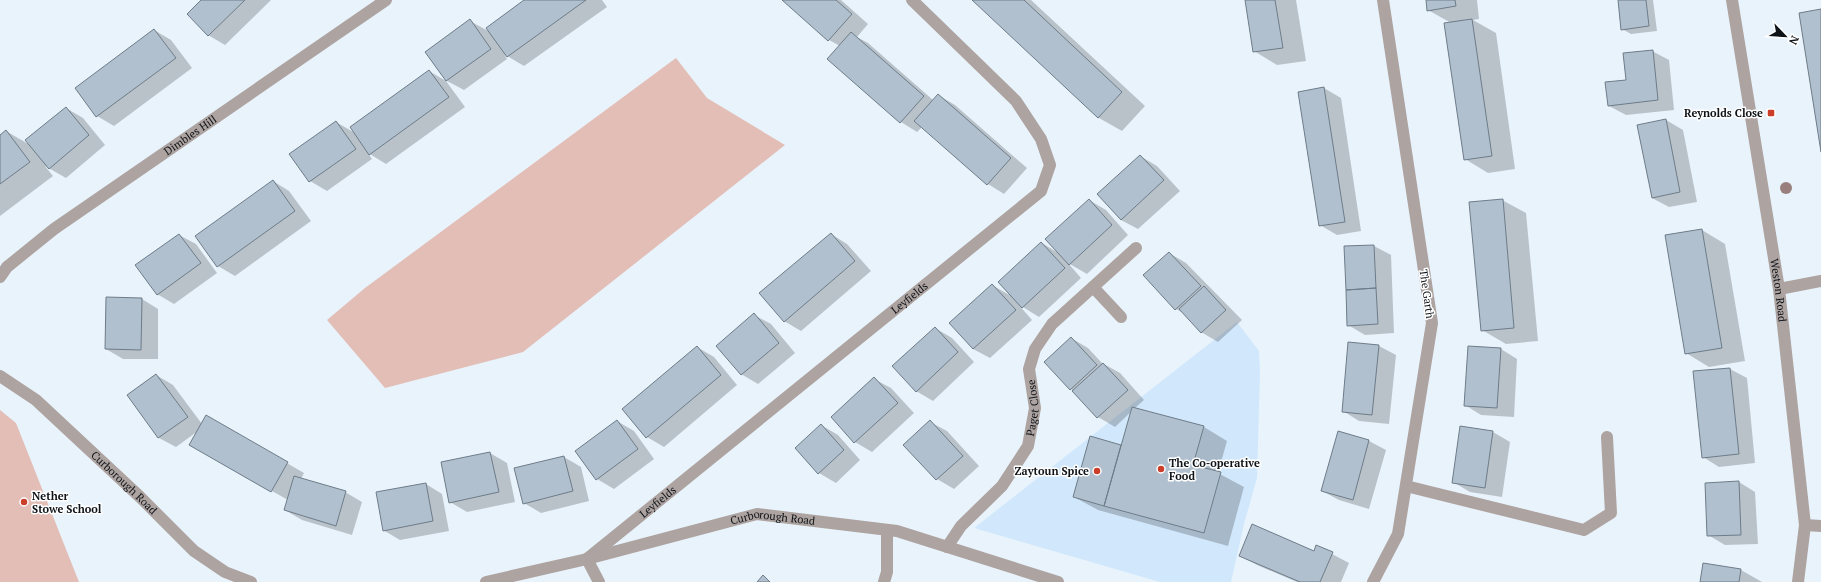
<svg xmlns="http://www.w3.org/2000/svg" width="1821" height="582" font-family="'PT Serif',serif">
<rect width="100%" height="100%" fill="#e9f3fc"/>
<path fill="#d1e8fc" d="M1237 322 1259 351 1260 372 1257 478 1244 524 1231 582H1160L974 528Z"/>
<path fill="#e2beb6" d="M676 58 707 98 785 145 523 352 385 388 327 320 365 288Z
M0 410 16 423 79 582H0Z"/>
<path fill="#0003" d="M203 0H271L225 45 208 35Z
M526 0H602L607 7 524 66 504 54 507 59 464 90 447 81 426 52 470 21 490 32Z
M783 0H841L868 24 857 37 868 43 933 100 938 95 955 105 1027 168 1004 194 988 184 922 127 917 132 901 122 840 46 829 40Z
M973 0H1031L1145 106 1122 131 1099 118Z
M1246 0H1296L1306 61 1277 65 1254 51Z
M1427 0H1477L1479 19 1473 20 1496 33 1515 169 1488 173 1465 159 1451 23 1428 10Z
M1619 0H1653L1657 31 1631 34 1622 29Z
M154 30 171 40 192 68 114 126 97 116Z
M1652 51 1669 60 1674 110 1626 115 1609 106 1627 81Z
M429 71 446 81 465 107 386 164 368 153 372 159 327 191 310 181 336 122 355 133Z
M1324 88 1341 98 1361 231 1337 235 1320 225Z
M66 108 83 118 105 145 66 178 45 166 53 176 0 216V136L6 131 30 145Z
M1666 120 1683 130 1697 202 1669 207 1652 198 1639 126Z
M1140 156 1157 166 1180 191 1138 229 1121 220Z
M273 181 289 191 311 221 235 276 218 266Z
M1089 200 1106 210 1128 235 1087 274 1068 263 1081 278 1039 317 1018 304 1032 320 990 358 973 349 992 285 1013 297 1042 243 1060 254Z
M1502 200 1526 213 1538 341 1506 344 1482 330Z
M1702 230 1725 244 1745 361 1709 367 1686 353Z
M831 234 847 244 871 271 801 331 784 321Z
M179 235 196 244 217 273 174 304 157 294Z
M1374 246 1391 255 1394 333 1365 335 1348 325Z
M1169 253 1186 263 1242 320 1218 342 1201 332 1185 314 1176 309Z
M142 299 158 309V359H123L106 349Z
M754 315 771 324 795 353 758 384 741 374Z
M935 328 952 338 974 362 933 401 916 391Z
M1071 338 1088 348 1102 363 1120 373 1144 400 1135 408 1204 427 1227 441 1218 473 1244 487 1228 546 1098 510 1074 497 1090 438 1121 446 1132 411 1115 427 1098 417 1071 389Z
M1349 343 1379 346 1396 355 1389 424 1359 421 1343 411Z
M697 347 714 357 737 385 664 447 647 437Z
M1501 349 1517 359 1514 417 1481 415 1465 405Z
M1730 369 1747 378 1755 463 1719 467 1703 457Z
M156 375 173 385 202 424 206 416 304 473 301 479 345 492 362 502 352 535 302 520 285 510 288 500 190 445 198 431 176 447 159 438 129 395Z
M874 379 891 388 914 413 872 452 855 442 832 417Z
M617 421 634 431 654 459 614 489 597 479Z
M930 422 947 431 979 466 954 489 937 479 905 445Z
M821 425 838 435 860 460 836 483 819 473 796 449Z
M1461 427 1493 432 1510 442 1502 497 1470 492 1453 482Z
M1338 432 1369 441 1386 450 1369 509 1339 500 1322 491Z
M490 453 507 463 515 502 467 512 450 502Z
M564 457 581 467 589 501 541 513 524 503Z
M1739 482 1755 492 1758 544 1725 545 1708 535Z
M426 484 442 494 449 531 400 540 383 530Z
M1317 546 1349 563 1341 582H1297L1257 565 1240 556 1314 552Z
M1741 570 1762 582H1701Z"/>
<path fill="#b0c0ce" stroke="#6e7c89" d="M201 0H245L208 36 187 14Z
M524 0H586L507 57 486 28Z
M782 0H836L852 14 828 41Z
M972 0H1024L1122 92 1098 118Z
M1245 0H1275L1283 48 1253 52Z
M1426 0H1455L1456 6 1427 11Z
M1618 0H1646L1649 26 1621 30Z
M1821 9V152L1799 13Z
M470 19 491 49 446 81 425 52Z
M1472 19 1492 156 1464 160 1444 23Z
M154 29 176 58 96 117 75 88Z
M851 32 924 96 900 123 827 59Z
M1653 50 1658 100 1608 106 1605 82 1626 80 1623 53Z
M429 70 449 97 369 155 350 127Z
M1324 87 1345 222 1319 226 1298 92Z
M938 94 1011 158 987 185 914 121Z
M66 107 89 135 49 169 25 140Z
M1666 119 1680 192 1652 198 1637 125Z
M336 121 356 149 309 182 289 154Z
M6 130 30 162 0 184V135Z
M1140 155 1164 180 1121 220 1097 194Z
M273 180 295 211 217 267 195 236Z
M1089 199 1112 225 1069 265 1045 239Z
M1503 199 1514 328 1481 331 1469 202Z
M1702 229 1722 348 1685 354 1665 235Z
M831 233 855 261 784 322 759 293Z
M179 234 201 263 157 295 135 265Z
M1041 242 1065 268 1022 308 998 282Z
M1374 245 1376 288 1346 290 1344 246Z
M1169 252 1201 286 1175 310 1143 275Z
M992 284 1016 310 973 349 949 323Z
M1204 286 1226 310 1201 333 1179 309Z
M1376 288 1378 324 1347 326 1346 290Z
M106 297 142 298 141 350 105 349Z
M754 313 779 343 741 375 716 346Z
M935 327 958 352 916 392 892 366Z
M1071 337 1097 365 1070 390 1044 362Z
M1348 342 1379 345 1372 415 1342 412Z
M697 346 721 375 646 438 622 409Z
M1468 346 1501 348 1497 408 1464 406Z
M1103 363 1128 390 1097 418 1072 391Z
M1730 368 1739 454 1702 458 1693 371Z
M156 374 188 417 158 438 127 395Z
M874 377 898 403 854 443 831 417Z
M1132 407 1204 426 1193 465 1221 472 1204 533 1104 506Z
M206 415 288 462 271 492 189 445Z
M617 420 638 449 596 480 575 451Z
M930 420 963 456 936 480 903 445Z
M821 424 844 450 818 474 795 448Z
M1460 426 1493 431 1485 488 1452 483Z
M1338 431 1369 440 1353 500 1321 491Z
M1090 436 1121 445 1104 506 1073 497Z
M490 452 499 492 449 503 441 462Z
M564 456 573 491 523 504 514 468Z
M294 476 346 491 336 526 284 510Z
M1739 481 1741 535 1707 536 1705 483Z
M426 483 433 521 383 531 376 492Z
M1252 524 1314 551 1316 545 1333 552 1320 582H1300L1239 556Z
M1703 563 1741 569 1739 582H1700Z
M763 575 770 582H757Z"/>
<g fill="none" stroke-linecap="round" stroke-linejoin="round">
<g stroke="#ada3a1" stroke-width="12">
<path id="s1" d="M1732 0 1779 289 1805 525 1798 582"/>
<path id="s2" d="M0 277 7 267 54 229 386 0"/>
<path d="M1093 287 1121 317"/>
<path d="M1779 289 1821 281"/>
<path id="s3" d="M0 376 36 400 140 497 194 551 225 572 251 582"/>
<path d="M1406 486 1584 530 1611 513 1607 437"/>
<path d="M1805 525 1821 526"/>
<path id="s4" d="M947 547 961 526 1002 486 1028 446 1035 408 1029 369 1035 349 1052 324 1136 248"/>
<path id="s5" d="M587 559 1041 191 1050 165 1041 139 1016 101 912 0"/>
<path d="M587 559 599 582"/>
<path id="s6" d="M486 582 587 559 757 514 897 531 1058 582"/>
<path d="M884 582 887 572V530"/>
<path d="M1373 582 1398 534 1432 323 1383 0"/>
</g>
</g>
<circle fill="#99807f" cx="1786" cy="188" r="6"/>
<g fill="#ca3e2a" stroke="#fff" stroke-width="1.5">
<rect x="1767" y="109" width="8" height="8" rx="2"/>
<circle cx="1161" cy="469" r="4"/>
<circle cx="1097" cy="471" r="4"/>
<circle cx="24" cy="502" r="4"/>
</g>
<g text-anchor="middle" stroke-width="3" stroke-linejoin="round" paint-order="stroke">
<g font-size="11" font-weight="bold" fill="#0e1318" stroke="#fff" text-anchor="end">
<text x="1763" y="117">Reynolds Close</text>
<text x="1169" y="467" text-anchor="start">The Co-operative<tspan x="1169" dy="13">Food</tspan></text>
<text x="1089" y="475">Zaytoun Spice</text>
<text x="32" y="500" text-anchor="start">Nether<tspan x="32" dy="13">Stowe School</tspan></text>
</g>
<g font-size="11" fill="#0e1318" stroke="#fff">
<text dy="4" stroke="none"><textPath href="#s2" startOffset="238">Dimbles Hill</textPath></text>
<text dy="4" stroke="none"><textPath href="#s1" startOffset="294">Weston Road</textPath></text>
<text transform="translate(1427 294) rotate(82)" y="4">The Garth</text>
<text dy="4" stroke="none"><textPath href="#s5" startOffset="415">Leyfields</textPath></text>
<text dy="4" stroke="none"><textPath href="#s4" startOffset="169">Paget Close</textPath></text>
<text dy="4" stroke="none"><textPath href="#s3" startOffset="164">Curborough Road</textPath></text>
<text dy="4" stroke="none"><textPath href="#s5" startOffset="91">Leyfields</textPath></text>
<text dy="4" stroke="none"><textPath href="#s6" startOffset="295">Curborough Road</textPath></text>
</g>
</g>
<g transform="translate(1785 36) rotate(115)" stroke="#ffffff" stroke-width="3" paint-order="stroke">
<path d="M0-3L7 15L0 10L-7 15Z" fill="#0e1318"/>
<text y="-6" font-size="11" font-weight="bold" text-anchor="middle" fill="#0e1318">N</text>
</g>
</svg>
